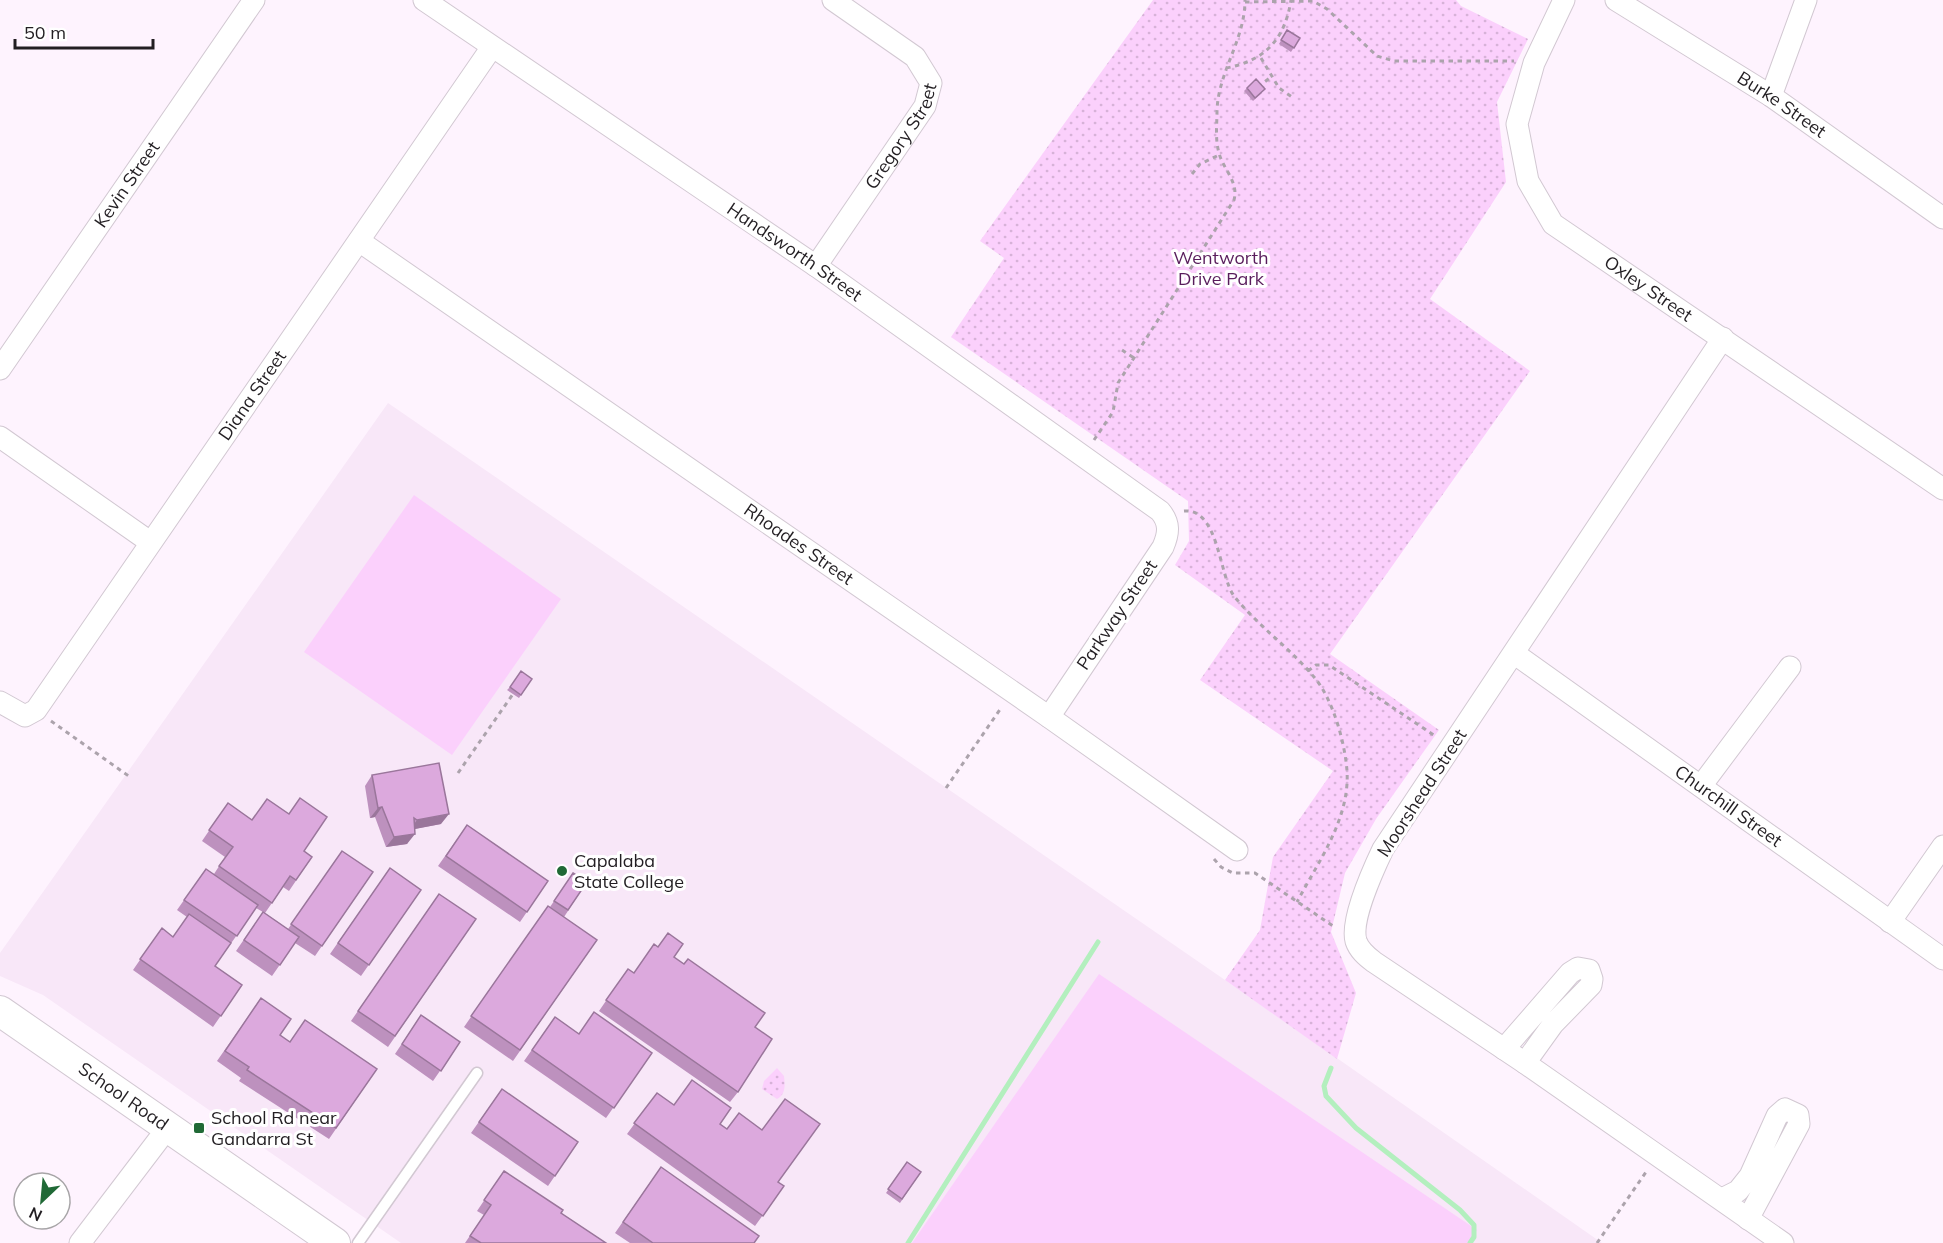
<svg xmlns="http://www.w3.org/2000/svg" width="1943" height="1243" font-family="Mulish,sans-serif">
<defs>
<pattern id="park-dots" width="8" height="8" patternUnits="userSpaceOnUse" patternTransform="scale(1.5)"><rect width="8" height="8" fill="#fbd0fc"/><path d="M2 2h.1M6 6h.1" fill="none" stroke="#d7b2d8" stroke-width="1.8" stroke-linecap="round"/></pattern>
</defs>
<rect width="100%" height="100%" fill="#fef3fe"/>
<path fill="#f8e7f8" d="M388 403 1225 980 1602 1243H401L43 995 0 976V953Z"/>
<path fill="#fbd0fc" d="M414 495 561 599 452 755 304 652Z
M1099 974 1477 1230 1469 1243H912Z"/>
<path fill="url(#park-dots)" d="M1153 0H1456L1461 6 1528 39 1497 102 1506 182 1430 299 1530 371 1330 654 1439 730 1376 819 1345 873 1331 932 1356 993 1337 1059 1225 980 1260 930 1273 857 1333 771 1200 680 1245 615 1175 565 1189 541 1188 501 951 337 1004 258 980 241Z
M777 1068 784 1076C785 1085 786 1094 777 1099L762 1089 764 1081Z"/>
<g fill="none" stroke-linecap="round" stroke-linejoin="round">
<path stroke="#b3efbe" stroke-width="5" d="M1331 1068 1324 1086 1326 1096 1356 1128 1460 1210 1474 1225V1237L1470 1243
M908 1243 1098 942"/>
<defs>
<path id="lane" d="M358 1243 477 1073"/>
<g id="street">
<path id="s1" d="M424 0 816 266 1160 511C1170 523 1169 533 1163 547L1049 717"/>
<path id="s2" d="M1564 0 1534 63 1517 124 1528 181 1553 224 1943 489"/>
<path id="s3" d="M1616 0 1771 96 1943 218"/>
<path d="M1771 96 1806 0"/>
<path id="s4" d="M359 241 1049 717 1237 850"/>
<path id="s5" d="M816 266 925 106 931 83 915 57 833 0"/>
<path d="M1723 338 1383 849C1374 868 1350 920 1356 941 1359 950 1366 956 1374 962L1525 1063 1783 1243"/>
<path id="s6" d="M0 369 254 0"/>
<path d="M0 437 150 542"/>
<path id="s7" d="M1515 654 1943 959"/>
<path id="s8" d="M0 702 25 716 36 710 492 47"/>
<path d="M1701 786 1790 667"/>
<path d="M1890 922 1943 846"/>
<path d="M1504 1049 1570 973 1578 968 1589 970 1592 979 1591 985 1553 1024 1525 1063"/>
<path d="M1722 1199 1738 1191 1750 1176 1777 1116 1785 1109 1798 1115 1799 1124 1748 1219"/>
<path d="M80 1243 169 1126"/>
</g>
<g id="secondary">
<path id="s9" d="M0 1011 335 1243"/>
</g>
</defs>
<use href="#lane" stroke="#d2c8d2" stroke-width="13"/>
<use href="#street" stroke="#d2c8d2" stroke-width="23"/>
<use href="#secondary" stroke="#d2c8d2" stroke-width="32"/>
<path stroke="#aca3ac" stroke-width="3" stroke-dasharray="4.5 4.5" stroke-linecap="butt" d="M1245 2 1313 1 1327 9 1377 56 1394 61H1514
M1261 58 1279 88 1292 97
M1226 68C1265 61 1285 39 1291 0
M1258 87 1271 77
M1192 174 1200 164 1219 155
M1122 350 1134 358
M1094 440 1113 412 1118 383 1234 200C1239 182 1223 169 1219 153 1215 139 1217 125 1217 111 1218 72 1245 40 1245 0
M1184 511C1219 508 1219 576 1234 596 1258 626 1290 648 1314 677 1333 699 1345 743 1347 771 1350 819 1318 862 1297 902
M1308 671 1316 665H1329L1435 736
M51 721 130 777
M458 773 513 694
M946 788 1001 708
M1214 859 1221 867 1233 873H1255L1336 928
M1597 1243 1646 1172"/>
<use href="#lane" stroke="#fff" stroke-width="10"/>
<use href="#street" stroke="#fff" stroke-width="21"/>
<use href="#secondary" stroke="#fff" stroke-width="30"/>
</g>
<path fill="#bd91be" d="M1287 30 1300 38 1291 52 1279 44Z
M1247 88 1262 93 1253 101 1244 91Z
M532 679 519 698 507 690 510 687Z
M372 775 441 824 414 829 407 844 386 847 375 817 370 818 365 786Z
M228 803 252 820 304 851 312 857 289 891 283 887 265 913 288 929 342 851 373 872 315 956 295 943 272 976 236 951 263 912 256 908 215 966 242 985 213 1027 133 970 162 928 173 937 187 917 177 910 206 869 214 874 225 857 202 841Z
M467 825 548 881 520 922 438 866Z
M390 868 421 890 361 976 330 954Z
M573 873 587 882 564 917 597 940 513 1061 464 1027 548 906 550 907Z
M439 894 476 919 388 1047 351 1021Z
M674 957 755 1027 738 1092 730 1102 599 1011 628 969 634 973Z
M261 998 280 1035 290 1042 377 1069 329 1139 239 1081 241 1078 217 1061Z
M421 1015 460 1042 433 1081 395 1054Z
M555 1017 579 1034 652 1053 606 1118 524 1061Z
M502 1089 578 1142 548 1186 471 1133Z
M657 1093 674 1105 720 1124 778 1182 784 1186 755 1226 627 1134Z
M907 1162 921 1172 900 1203 886 1193Z
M661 1167 754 1243H630L615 1233Z
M504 1171 561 1213 606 1243H465L484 1215 477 1211Z"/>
<path fill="#9a769b" d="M382 807 375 817 370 818 378 808Z
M449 814 441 824 410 830 417 820Z
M415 834 407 844 386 847 394 837Z"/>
<path fill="#dca9dd" stroke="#9a769b" stroke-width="1.5" d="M1287 30 1300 38 1294 48 1281 40Z
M1256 79 1265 89 1255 98 1247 88Z
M521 671 532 679 521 695 510 687Z
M439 763 449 814 417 820 414 818 415 834 394 837 382 807 378 808 372 775Z
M300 798 327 817 304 851 312 857 296 880 290 876 272 903 219 866 233 847 209 830 228 803 252 820 267 799 289 814Z
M467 825 548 881 527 912 446 856Z
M342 851 373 872 322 946 291 924Z
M390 868 421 890 369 965 338 943Z
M206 869 258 905 237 936 184 900Z
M573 873 587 882 568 910 554 901Z
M439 894 476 919 395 1036 358 1011Z
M548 906 597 940 520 1050 471 1016Z
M263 912 299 937 280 965 244 940Z
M189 914 231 943 215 966 242 985 221 1016 140 959 162 928 173 937Z
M668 933 683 944 674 957 684 964 688 959 765 1013 755 1027 772 1039 738 1092 606 1000 628 969 634 973 654 944 658 947Z
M261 998 291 1019 280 1035 290 1042 305 1020 377 1069 336 1128 247 1070 249 1067 225 1051Z
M594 1012 652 1053 614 1108 532 1050 555 1017 579 1034Z
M421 1015 460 1042 441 1071 402 1044Z
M692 1080 731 1108 720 1124 727 1129 739 1113 762 1130 785 1099 820 1124 778 1182 784 1186 763 1216 634 1123 657 1093 674 1105Z
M502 1089 578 1142 555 1176 479 1122Z
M907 1162 921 1172 902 1199 888 1189Z
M661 1167 759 1236 754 1243H653L623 1222Z
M504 1171 563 1210 561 1213 606 1243H481L470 1236 491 1205 484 1200Z"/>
<g fill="#206936" stroke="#fff" stroke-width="2">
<circle cx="562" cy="871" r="6"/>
<rect x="193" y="1122" width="12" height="12" rx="3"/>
</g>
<g text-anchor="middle" stroke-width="6" stroke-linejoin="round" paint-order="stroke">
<g font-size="18" fill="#221e22" stroke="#fff">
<text dy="6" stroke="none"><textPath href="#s3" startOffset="196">Burke Street</textPath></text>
<text dy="6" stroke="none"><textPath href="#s5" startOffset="156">Gregory Street</textPath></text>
<text dy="6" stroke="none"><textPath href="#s6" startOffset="224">Kevin Street</textPath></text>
<text dy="6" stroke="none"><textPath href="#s1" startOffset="448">Handsworth Street</textPath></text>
<text dy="6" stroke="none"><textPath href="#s2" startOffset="356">Oxley Street</textPath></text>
<text dy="6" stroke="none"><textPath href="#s8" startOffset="423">Diana Street</textPath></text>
<text dy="6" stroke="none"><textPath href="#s4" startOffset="534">Rhoades Street</textPath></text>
<text transform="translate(1117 615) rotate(-56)" y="6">Parkway Street</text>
<text transform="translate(1422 793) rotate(-57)" y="6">Moorshead Street</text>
<text dy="6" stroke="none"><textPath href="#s7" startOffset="262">Churchill Street</textPath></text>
<text dy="6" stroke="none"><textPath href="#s9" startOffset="150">School Road</textPath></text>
</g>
<g font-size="18" fill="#591d5c" stroke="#fff">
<text x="1221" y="264">Wentworth<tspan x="1221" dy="21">Drive Park</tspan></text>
</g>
<g font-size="18" fill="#221e22" stroke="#fff" text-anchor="start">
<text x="574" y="867">Capalaba<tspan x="574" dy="21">State College</tspan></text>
<text x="211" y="1124">School Rd near<tspan x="211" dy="21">Gandarra St</tspan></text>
</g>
</g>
<g transform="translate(42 1201) rotate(206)"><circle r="28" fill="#ffffff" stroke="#a7a5a7" stroke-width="1.5"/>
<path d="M0-4.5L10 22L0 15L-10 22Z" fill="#206936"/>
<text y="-9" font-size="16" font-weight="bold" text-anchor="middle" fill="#221e22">N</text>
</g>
<path d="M15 39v9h138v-9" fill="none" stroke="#221e22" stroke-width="3"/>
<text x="24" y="39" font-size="18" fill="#221e22" stroke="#ffffff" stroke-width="4.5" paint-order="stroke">50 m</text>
</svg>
